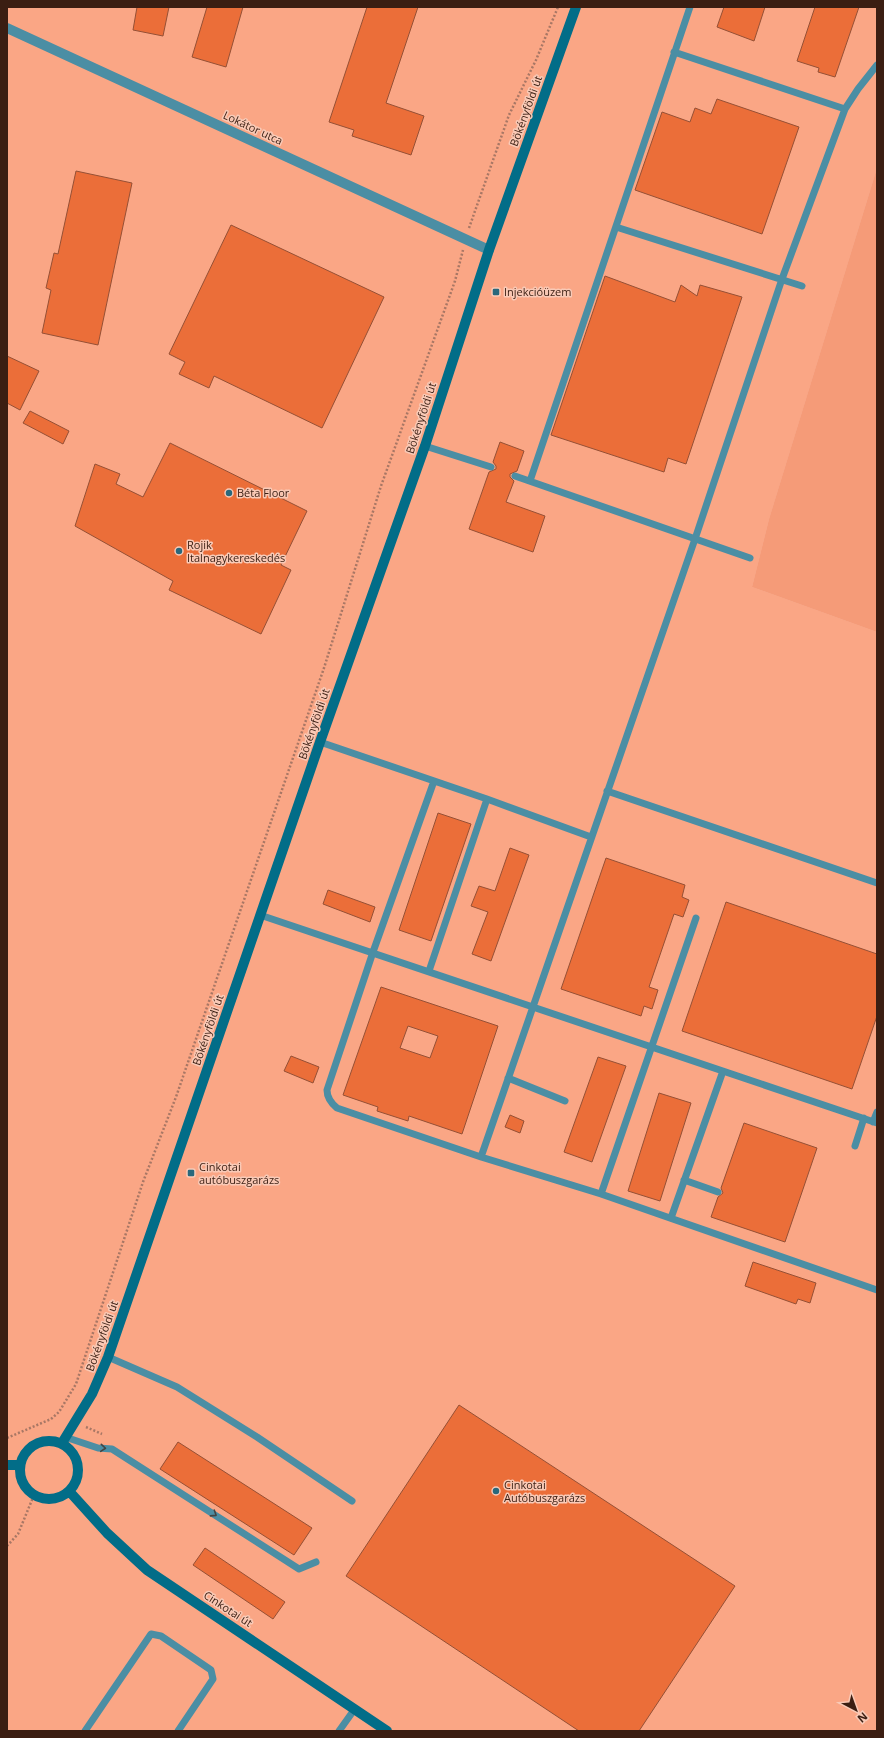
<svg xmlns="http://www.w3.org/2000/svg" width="884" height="1738" font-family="'Open Sans',sans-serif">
<rect width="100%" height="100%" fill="#f7b8a0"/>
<path fill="#faa685" d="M7 7H877V168L769 519 752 587 877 632V1731H7Z"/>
<path fill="#f59b78" d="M877 168V632L752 587 769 519Z"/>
<path fill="#eb6e39" stroke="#955035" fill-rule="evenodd" d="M137 7H169L163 36 133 30Z
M207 7H243L226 67 192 57Z
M367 7H418L386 103 424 116 411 155 352 136 354 130 329 122Z
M724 7H765L754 41 717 27Z
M815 7H859L835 77 818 72 819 68 797 61Z
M717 99 799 127 762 234 635 190 662 112 690 122 695 108 711 114Z
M76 171 132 183 98 345 42 333 51 290 46 288 54 253 58 254Z
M231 225 384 297 322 428 214 376 209 388 179 374 185 362 169 354Z
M605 276 675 302 681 285 697 296 700 285 742 297 686 464 668 458 664 472 551 435Z
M7 356 39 371 20 410 7 403Z
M30 411 69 431 63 444 23 423Z
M500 442 524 451 517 471 510 474V477L514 481 506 502 545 516 533 552 469 529 489 472 496 469V466L493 462Z
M170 443 307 511 281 565 291 570 261 634 169 590 173 581 75 526 95 464 120 474 116 484 143 497Z
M438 813 471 824 431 941 399 930Z
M510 848 529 855 491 961 472 954 488 912 471 906 479 886 495 891Z
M606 858 685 885 682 897 689 900 683 917 674 914 649 987 658 990 652 1009 644 1006 641 1016 561 989Z
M328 890 375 907 370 922 323 904Z
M726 902 877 954V1016L852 1089 682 1031Z
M381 987 498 1026 462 1134 409 1116 408 1121 377 1111 378 1107 343 1095ZM408 1026 438 1036 430 1058 400 1048Z
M291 1056 319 1067 313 1083 284 1071Z
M598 1057 626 1066 592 1162 564 1152Z
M659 1093 691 1103 660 1201 628 1191Z
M510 1115 524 1121 520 1133 505 1127Z
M744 1123 817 1148 785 1242 711 1217 718 1197 723 1193 721 1188Z
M753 1262 816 1283 810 1303 798 1299 796 1304 745 1286Z
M459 1405 735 1586 639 1731H579L346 1576Z
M178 1442 312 1528 294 1555 160 1469Z
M205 1548 285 1602 273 1619 193 1565Z"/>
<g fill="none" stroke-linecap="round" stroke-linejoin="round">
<path stroke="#a87765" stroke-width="2.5" stroke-dasharray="2 2" stroke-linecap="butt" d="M469 228 509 115 536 60 558 7
M86 1427 102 1434
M7 1438 51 1419 59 1412 76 1384 143 1182 176 1097 324 668 381 486 455 281 463 250
M7 1546 18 1534 34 1495"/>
<path stroke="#4b8ea4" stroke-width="7" d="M674 52 845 109
M877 65 858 89 845 109 782 279 695 539 481 1157 601 1194 877 1290
M616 227 802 286
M425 446 491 467
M515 476 750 558
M530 481 690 7
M320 742 487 799 591 837
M434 781 373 952 327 1090C327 1098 331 1103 337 1108L481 1157
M607 791 877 883
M260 915 877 1123
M429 971 487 799
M508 1078 565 1101
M873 1122 877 1112
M855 1146 864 1118
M684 1180 718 1192
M601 1194 696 918
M671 1218 723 1071
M108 1357 177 1387 257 1437 352 1501
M65 1437 98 1448 112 1449 299 1569 316 1562
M85 1731 151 1634 161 1636 211 1670 213 1679 178 1731
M339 1731 354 1710"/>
<path stroke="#4b8ea4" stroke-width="10" d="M7 28 489 250"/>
<path stroke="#026d88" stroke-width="10" d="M20 1470a29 29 0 1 1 58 0a29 29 0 1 1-58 0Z
M62 1443 92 1394 108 1357 320 742 425 446 489 250 576 7
M7 1465H19
M69 1491 107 1533 147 1570 387 1731"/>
</g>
<defs><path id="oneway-chevron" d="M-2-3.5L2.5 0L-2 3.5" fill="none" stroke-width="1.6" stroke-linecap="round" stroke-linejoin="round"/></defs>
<g stroke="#414545">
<use href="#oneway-chevron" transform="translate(103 1448) rotate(5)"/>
<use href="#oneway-chevron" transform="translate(214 1514) rotate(33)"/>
</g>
<g fill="#28687c" stroke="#f9cab7" stroke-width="1.5">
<rect x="492" y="288" width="8" height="8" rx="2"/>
<circle cx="229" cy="493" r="4"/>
<circle cx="179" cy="551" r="4"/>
<rect x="187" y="1169" width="8" height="8" rx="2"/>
<circle cx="496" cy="1491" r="4"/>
</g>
<g text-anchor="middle" stroke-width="3" stroke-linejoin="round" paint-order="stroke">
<g font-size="11" fill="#3b1e12" stroke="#f9cab7">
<text transform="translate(526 111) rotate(-70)" y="4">Bökényföldi út</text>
<text transform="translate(253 128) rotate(25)" y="4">Lokátor utca</text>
<text transform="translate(421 418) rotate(-72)" y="4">Bökényföldi út</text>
<text transform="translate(314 724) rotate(-71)" y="4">Bökényföldi út</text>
<text transform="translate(208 1030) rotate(-71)" y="4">Bökényföldi út</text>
<text transform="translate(102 1336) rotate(-70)" y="4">Bökényföldi út</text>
<text transform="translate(228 1609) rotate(33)" y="4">Cinkotai út</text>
</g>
<g font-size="11" fill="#3b1e12" stroke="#f9cab7" text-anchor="start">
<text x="504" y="296">Injekcióüzem</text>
<text x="237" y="497">Béta Floor</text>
<text x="187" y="549">Rojik<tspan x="187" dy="13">Italnagykereskedés</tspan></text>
<text x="199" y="1171">Cinkotai<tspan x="199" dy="13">autóbuszgarázs</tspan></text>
<text x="504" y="1489">Cinkotai<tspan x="504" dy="13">Autóbuszgarázs</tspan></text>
</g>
</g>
<rect width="884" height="1738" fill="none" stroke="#3b1e12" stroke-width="16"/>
<g transform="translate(856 1710) rotate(139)" stroke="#f9cab7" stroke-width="3" paint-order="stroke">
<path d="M0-3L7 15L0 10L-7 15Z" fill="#3b1e12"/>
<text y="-6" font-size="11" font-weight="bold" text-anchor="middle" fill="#3b1e12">N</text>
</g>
</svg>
